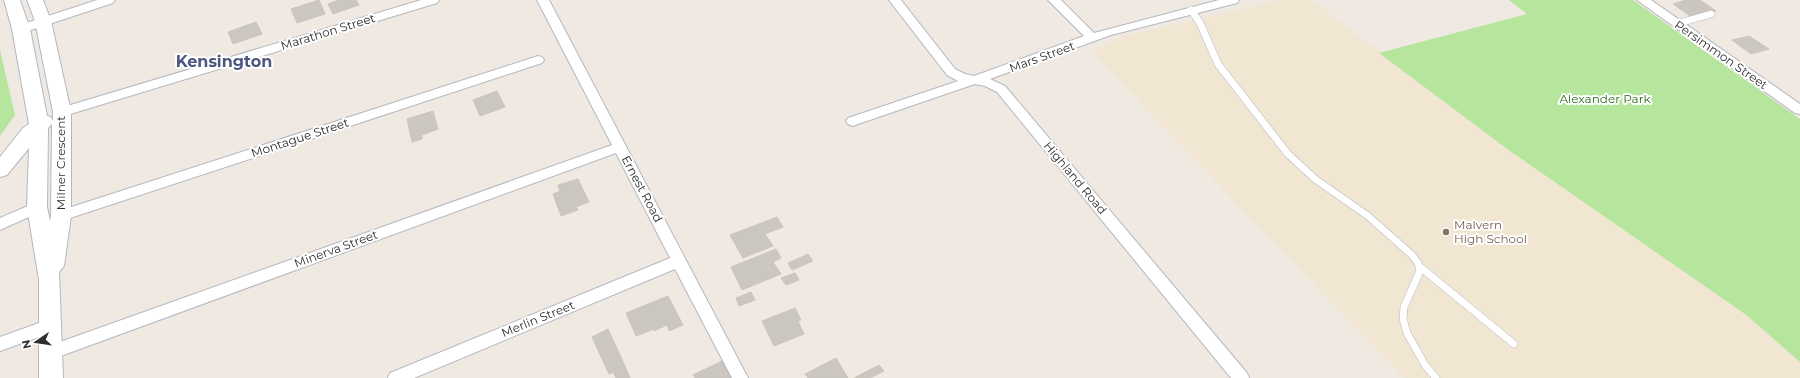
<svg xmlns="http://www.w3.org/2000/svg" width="1800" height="378" font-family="Montserrat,sans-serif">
<rect width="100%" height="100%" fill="#efe9e1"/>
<path fill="#f0e6d1" d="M1283 0H1311L1510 151 1745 314 1800 362V378H1404L1093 53 1116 38Z"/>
<path fill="#b6e59e" d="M1509 0H1633L1800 119V362L1745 314 1510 151 1379 53 1527 14Z
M0 50 15 115 0 136Z"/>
<path fill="#cbc7bf" stroke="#cbc5ba" d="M319 0 325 14 297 23 291 9Z
M339 0H356L359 5 333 14 328 4Z
M1686 0H1700L1716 11 1693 18 1673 4Z
M256 22 262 34 233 44 228 32Z
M1749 36 1769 49 1751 54 1732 40Z
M497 91 505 107 480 116 473 100Z
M433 111 438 129 422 135V139L412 142 407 119Z
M578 179 589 202 576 207 578 210 561 216 553 194 560 191 558 185Z
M777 217 783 227 765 234 773 246 743 258 730 235Z
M776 249 781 258 773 262 781 274 742 290 731 267Z
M808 254 813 261 792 270 788 263Z
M795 273 799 280 786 285 781 278Z
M751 292 755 300 739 306 736 298Z
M668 296 683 325 669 331 667 325 654 331V329L636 336 626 313Z
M795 308 801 320 798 321 804 334 774 346 762 321Z
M608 329 625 366 630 378H616L613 372 609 374 592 337Z
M836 358 848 378H808L805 374Z
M722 361 732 378H695L693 375Z
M879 365 884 371 870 378H854Z"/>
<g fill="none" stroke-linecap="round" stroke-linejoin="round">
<defs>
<path id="service" d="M1191 10 1200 23 1218 64 1288 154 1315 179 1368 216 1412 255 1418 263 1420 271 1404 307 1403 319 1407 333 1425 365 1436 378
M1676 24 1711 14
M1419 266 1514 344"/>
<path id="minor" d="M97 0H115L113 3 25 32H17L15 29 17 26Z
M421 0H439L437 3 67 115 62 116 57 115 55 112 57 109Z
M537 0H549L748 378H732L675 269 414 378H388L390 373 670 258 616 153 58 357 52 359 46 357 44 352 46 347 612 145Z
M889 0H901L955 69 965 74 974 76 1084 36 1048 0H1061L1094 33 1219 0H1239L1237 3 1111 35 990 79 1005 86 1247 373 1249 378H1231L997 92 985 86 975 84 858 124 853 126 848 124 846 121 848 118 958 81 947 75Z
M1637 0H1651L1800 104V114L1795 113Z
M538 56 542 57 544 60 542 63 61 221 56 220 54 216 56 212Z
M37 202 42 203 44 207 42 211 0 230V218Z
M50 319 56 321 58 326 56 331 0 351V337Z"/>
<path id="secondary" d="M4 0H20L30 29 47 116 51 117 53 121V112L35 21 27 0H43L51 21 71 112V216L64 266 59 272 63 378H39V280L27 207 29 148 7 175 0 177V157L23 128 29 124 12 29ZM52 124 51 216 50 221 47 207 48 128Z"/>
</defs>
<use href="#service" stroke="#b4b7c1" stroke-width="8"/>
<use href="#minor" stroke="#b4b7c1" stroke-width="2"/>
<use href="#secondary" stroke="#b4b7c1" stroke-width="2"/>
<use href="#service" stroke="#fff" stroke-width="7"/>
<use href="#minor" fill="#fff" fill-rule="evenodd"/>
<use href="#secondary" fill="#fff" fill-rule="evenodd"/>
</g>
<circle fill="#8d6e63" stroke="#fff" stroke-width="1.5" cx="1446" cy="232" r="4"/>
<g text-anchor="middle" stroke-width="4" stroke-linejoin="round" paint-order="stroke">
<g font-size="12" fill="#2e2e2e" stroke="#fff">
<text transform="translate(328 32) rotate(-17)" y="4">Marathon Street</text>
<text transform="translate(1721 55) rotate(35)" y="4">Persimmon Street</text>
<text transform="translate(1042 57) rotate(-20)" y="4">Mars Street</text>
<text transform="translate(300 138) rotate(-18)" y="4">Montague Street</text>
<text transform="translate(61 163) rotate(-90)" y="4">Milner Crescent</text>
<text transform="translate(1075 178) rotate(50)" y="4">Highland Road</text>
<text transform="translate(642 189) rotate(62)" y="4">Ernest Road</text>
<text transform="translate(336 249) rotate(-20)" y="4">Minerva Street</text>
<text transform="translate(538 319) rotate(-22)" y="4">Merlin Street</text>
</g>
<g font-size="12" fill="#2c6e1b" stroke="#fff">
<text x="1605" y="103">Alexander Park</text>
</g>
<g font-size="12" fill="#785e54" stroke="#fff" text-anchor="start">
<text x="1454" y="229">Malvern<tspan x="1454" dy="14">High School</tspan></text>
</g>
<g font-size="16" font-weight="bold" fill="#4d5680" stroke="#fff">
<text x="224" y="67">Kensington</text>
</g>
</g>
<g transform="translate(36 342) rotate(257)" stroke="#ffffff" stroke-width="3" paint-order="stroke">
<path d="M0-3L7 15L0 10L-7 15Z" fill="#2e2e2e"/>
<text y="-6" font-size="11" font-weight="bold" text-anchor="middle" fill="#2e2e2e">N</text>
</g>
</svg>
